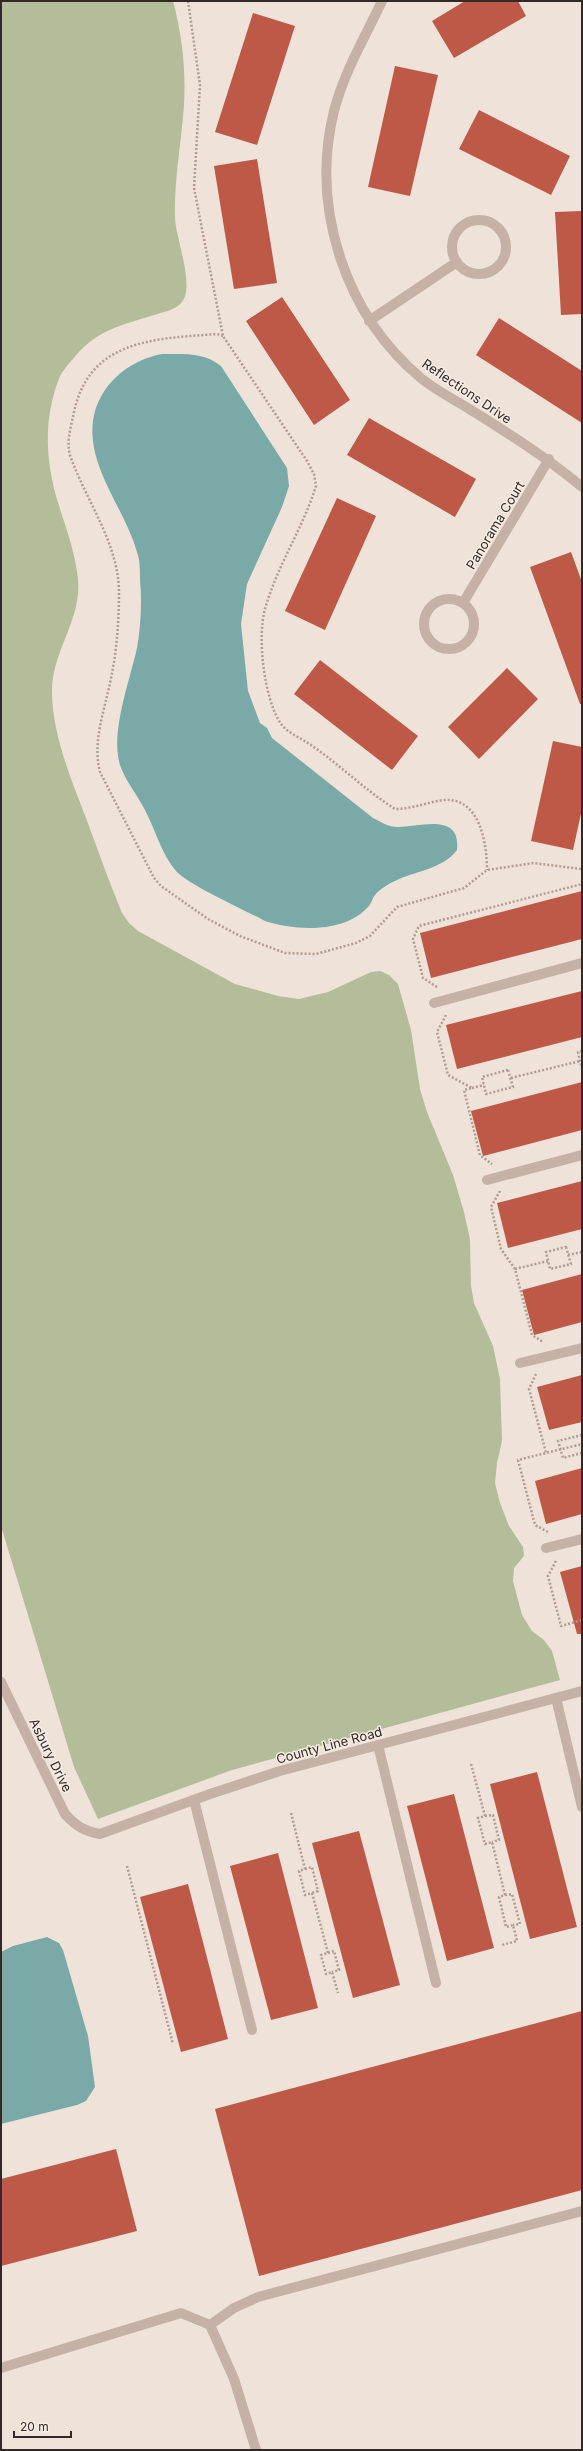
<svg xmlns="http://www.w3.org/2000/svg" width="583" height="2451" font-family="Inter,sans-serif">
<rect width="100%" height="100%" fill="#efe2d8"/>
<path fill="#b4bd9a" d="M1 1H173C183 38 187 78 183 117 180 151 174 183 175 218 176 239 195 286 182 302 176 310 163 312 154 315 119 326 96 330 72 360 68 365 63 370 60 376 44 416 45 455 56 496 64 523 75 550 78 579 82 619 52 651 52 691 52 734 71 779 86 818 98 850 109 882 122 913L129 923 138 931 235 984 278 996 299 999 328 992 371 972 380 971 389 975 398 984 411 1030 420 1089 427 1112 453 1175 464 1212 470 1239 471 1286 474 1303 493 1346 500 1379 502 1441 497 1463 495 1483 500 1503 509 1526 523 1547 524 1556 514 1568 513 1581 522 1615 532 1631 544 1640 552 1651 560 1680 232 1770 98 1819 74 1767 1 1526Z"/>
<path fill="#79aaa7" d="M162 354C184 354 204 352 221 366L287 468 289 486 282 507 247 584 241 624 248 691 260 723 267 728 272 738 373 818C381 822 388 827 398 827 420 827 461 812 457 850 443 869 415 871 395 881 388 884 380 889 375 895 372 899 371 905 367 908 344 933 295 931 265 921 245 910 190 886 176 871 162 855 155 829 145 810 138 796 125 780 120 765 110 733 130 680 137 648 141 626 142 601 140 579 140 571 140 560 137 552 125 509 87 467 93 421 98 385 129 360 162 354Z
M47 1937 59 1943 63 1950 88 2036 95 2087 86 2101 77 2105 1 2124V1952L13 1946Z"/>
<path fill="#be5948" d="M465 1H518L526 16 454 58 432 21Z
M253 13 295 26 257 145 215 132Z
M395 66 438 75 410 196 368 187Z
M479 110 570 156 551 195 459 149Z
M257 159 277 283 234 289 214 166Z
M582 211V314L561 315 555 212Z
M282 297 350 400 314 425 246 321Z
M499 318 582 371V423L476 355Z
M369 418 476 479 455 517 347 455Z
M337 498 376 516 325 630 285 611Z
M571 552 582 582V704H580L530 567Z
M320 660 418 736 392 770 294 694Z
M507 668 538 699 479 759 448 727Z
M553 741 582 747V809L573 850 531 841Z
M582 891V939L431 978 420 933Z
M582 991V1037L457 1069 446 1025Z
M582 1082V1130L483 1156 471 1111Z
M582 1181V1229L508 1248 497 1203Z
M582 1274V1322L534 1335 522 1290Z
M582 1375V1422L549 1430 537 1387Z
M582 1468V1514L546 1524 535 1481Z
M582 1566V1634H577L560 1572Z
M537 1772 577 1927 530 1939 490 1784Z
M454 1794 494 1948 447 1961 407 1806Z
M359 1831 400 1985 353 1998 312 1843Z
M278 1853 318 2008 271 2020 230 1866Z
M188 1884 228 2039 181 2052 140 1897Z
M582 2011V2190L259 2276 215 2109Z
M116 2149 137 2231 1 2266V2179Z"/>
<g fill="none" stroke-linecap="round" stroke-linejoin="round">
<path stroke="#b29b90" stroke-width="2.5" stroke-dasharray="2 2" stroke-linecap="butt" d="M188 1 200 85 194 188 223 336 307 461 314 474 316 486C303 528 277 566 265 609 257 638 264 699 281 724 289 734 301 738 311 745 340 765 365 790 395 809 412 809 428 802 444 800 480 797 487 844 487 870
M223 336 217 334C153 339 87 339 73 417 70 429 66 446 71 458 87 502 118 543 119 591 119 620 117 650 111 678 105 710 92 740 100 772L154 878 161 886 208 919 240 936 285 953 316 954 356 943 370 936 397 907 464 888 487 870 534 863 582 869
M437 987 423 978 413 939 419 926 582 884
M446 1015 437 1032 448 1075 472 1088 464 1090 480 1155 492 1164
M582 1051 578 1052 582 1069
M508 1070 513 1087 486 1094 482 1077Z
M511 1078 580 1061
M472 1088 484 1085
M500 1191 491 1207 501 1249 515 1269 532 1335 543 1342
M566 1247 571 1264 550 1269 546 1252Z
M568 1255 582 1252
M515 1269 548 1261
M536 1374 529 1389 546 1453
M582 1435 558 1441 563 1458 582 1453
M548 1532 535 1525 518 1460 582 1444
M556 1561 548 1576 561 1626 582 1620
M471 1764 485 1816 478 1818 485 1844 492 1842 505 1895 499 1897 506 1927 513 1925 517 1941 502 1945
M291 1813 305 1869 299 1871 305 1895 312 1893 328 1953 321 1955 326 1974 332 1972 338 1993
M485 1816 493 1815 499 1840 492 1842
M127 1866 173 2044
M305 1869 312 1867 318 1891 312 1893
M505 1895 512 1894 520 1924 513 1925
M328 1953 334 1951 339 1970 332 1972"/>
<path stroke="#c6b1a6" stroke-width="10" d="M434 1003 582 963
M487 1180 582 1155
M520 1363 582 1348
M546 1548 582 1539
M556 1698 582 1807
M378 1745 436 1983
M194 1800 252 2030
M210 2325 234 2308 258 2297 582 2211
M1 2368 181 2313 210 2325 234 2379 256 2450"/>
<path stroke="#c6b1a6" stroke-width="10" d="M382 1C365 37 344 72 334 111 310 208 345 315 422 379 437 391 455 400 471 410 511 435 546 457 582 487
M452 247a27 27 0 1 1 54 0a27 27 0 1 1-54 0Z
M369 321 457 262
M424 624a25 25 0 1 1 50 0a25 25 0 1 1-50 0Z
M463 603 549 459
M1 1682 65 1814C76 1826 84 1831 100 1834L210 1794 280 1771 582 1691"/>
</g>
<g text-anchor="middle" stroke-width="3" stroke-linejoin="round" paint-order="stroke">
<g font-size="13" fill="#322926" stroke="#f7ede4">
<text transform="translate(467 391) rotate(34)" y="5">Reflections Drive</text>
<text transform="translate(495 525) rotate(-59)" y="5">Panorama Court</text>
<text transform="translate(329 1745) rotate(-15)" y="5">County Line Road</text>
<text transform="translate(51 1755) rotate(64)" y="5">Asbury Drive</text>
</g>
</g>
<rect width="583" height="2451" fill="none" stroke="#322926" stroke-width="4"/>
<path d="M14 2431v6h57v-6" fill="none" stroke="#322926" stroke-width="2"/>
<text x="20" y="2431" font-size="12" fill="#322926" stroke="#f7ede4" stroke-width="3" paint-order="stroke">20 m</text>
</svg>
